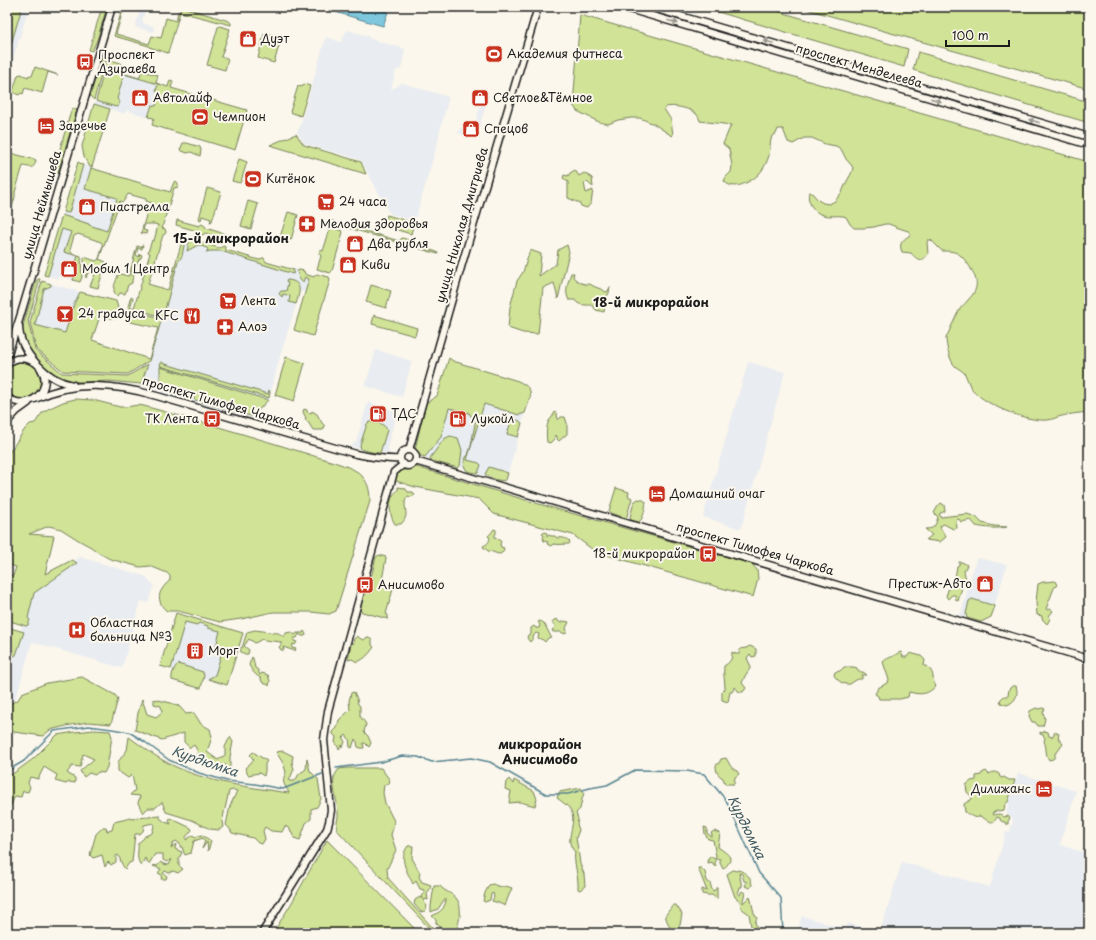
<svg xmlns="http://www.w3.org/2000/svg" width="1096" height="940" font-family="'Playpen Sans',sans-serif">
<rect width="100%" height="100%" fill="#fbf7ec"/>
<filter id="ink" filterUnits="userSpaceOnUse"><feTurbulence type="fractalNoise" baseFrequency=".025" numOctaves="2"/><feDisplacementMap in="SourceGraphic" scale="8" xChannelSelector="R" yChannelSelector="G"/><feConvolveMatrix kernelMatrix="1 2 1 2 8 2 1 2 1" color-interpolation-filters="sRGB"/></filter>
<g filter="url(#ink)">
<path fill="#e9ecf0" d="M7 7H29L7 79Z
M141 7H147L142 20H143V23L154 27 153 32 135 27Z
M347 30 369 36 368 38 405 49 401 69 396 70 391 90 402 83 449 97 439 134V137L415 221 391 214 388 211 361 160 305 144 297 132 300 126 326 37 341 42Z
M124 74 158 85 160 92 155 106H152L148 117 126 110 125 114 94 104 96 101 116 107 117 99Z
M484 93 489 95 476 138 458 133 460 128 473 131Z
M83 165 91 167 85 189 117 198 107 231 88 225 89 224 62 215 63 212 69 213Z
M62 229 71 231 64 252 78 256 76 262 78 263 73 280 60 276 58 279 48 276Z
M184 234 195 238 190 241 198 245 207 248 208 251 207 252 211 251H221L294 270 292 268 300 270 297 272 299 278 302 282 305 277 310 278 306 291 300 292 279 360 269 400 253 417H248L194 402 190 398 185 397 181 398 140 386 143 382 178 262 182 256 186 235Z
M42 281 80 292 74 304 65 333 34 325Z
M376 350 412 361 402 397 365 386Z
M748 362 785 372 741 529 703 517Z
M444 392 519 415 525 413 506 480 504 481 476 473H478L479 463 467 460 468 455 464 466 465 468 460 466 458 468 432 461 430 458 425 457 433 446Z
M368 402 397 412 388 444V448L390 453 371 452 351 446 356 442Z
M80 557 147 577V579L154 585 148 603 141 601 122 668 32 642 16 698 7 702V641L21 630 30 590Z
M979 558 1007 565 991 617 981 622 957 615 961 613 976 559Z
M176 613 243 633 227 685 160 666Z
M1018 773 1076 791 1060 845 1089 854V933H797L802 916 845 929 848 923 880 932 902 862 990 887 1006 832H1010L1013 819 1006 813Z"/>
<path fill="#d1e397" stroke="#76805a" d="M7 7H22L8 55 7 54Z
M102 7H107L97 40 92 51 89 50Z
M123 7H124L116 34 149 44 152 36 161 38 166 18 176 21 178 12 180 11 182 7 229 21 231 23V25L180 12 168 53 149 47V46L114 36Z
M701 7H763L908 49 904 67Z
M799 7H1089V89Z
M580 15 1089 162V412C1079 413 1068 414 1058 417 1055 418 1051 420 1047 420 1027 422 980 404 970 386 968 382 967 378 965 374 963 371 959 369 956 367 950 362 946 346 946 338 950 330 955 317 960 309 962 306 966 303 968 300 981 287 977 278 968 264 959 252 956 251 942 251L931 240H928L927 242 928 254C922 263 917 260 911 253L902 252C898 243 903 240 910 235V232L908 231 896 227 889 224H885L874 227 864 228H854L850 224 846 217 843 216C837 215 830 217 823 215 814 213 806 201 809 192L812 193 818 200 823 203 829 204 835 201 842 192 847 181 851 174 853 168 852 166 846 159 841 149 836 146 825 144 812 138H804L793 144 788 142 783 129H778L776 134 772 136C769 144 771 153 767 161 765 166 762 171 758 175 750 182 733 192 724 181L726 177 731 172 732 166 729 149 723 144 731 125 700 121C699 118 698 115 695 113 689 108 673 105 666 107L664 109 671 120 673 135 672 136 654 124 640 118H631L618 120 608 124 599 122 577 111 573 105Z
M220 26 230 29 221 57 228 59 225 70 207 65 218 27Z
M266 33 280 37 281 39 274 63 258 58 264 34Z
M918 52 1089 102V123L913 70Z
M103 58H106L94 100 90 96 101 60Z
M107 59 121 63 119 72 139 78 142 71 158 75 156 83 168 87 170 80 173 81 171 88 247 110 235 150 152 125 154 118 148 117 152 105 156 106 160 93 156 91 158 84 124 74 117 99 120 102 118 106 116 107 96 101Z
M35 67 58 75 48 72 42 93 25 88 23 94 21 93 19 95 14 93 13 91 18 75 21 74 28 77 29 75 32 76Z
M304 84 310 86 301 116 290 112 298 86 302 87Z
M94 104 110 109 92 167H90L84 157 82 146Z
M73 108 77 110 58 172 56 174 53 173 71 111Z
M296 134 304 145 361 162 366 174 270 145Z
M183 143H187L200 147 201 150 200 156 191 152 187 153 180 150Z
M7 152 36 160C34 170 31 167 23 166L15 192V197L7 225Z
M239 159 247 162 241 181 240 183 232 181Z
M78 162 83 165 69 213 63 212Z
M91 168 170 192 174 182 176 181 178 183V187L174 188 162 228 165 229 166 232 165 234 163 235 148 284 168 290 182 241 181 239V236L182 234 186 236 182 256 178 262 163 317 139 310 137 311 129 310 128 306 131 297 133 298 130 308H134L150 253 148 252 152 240 154 241 158 225 154 224H145L143 230 147 231 146 234 141 233 147 212 149 210 152 211 155 204 146 201V199L128 194 123 202 120 201 99 259 106 262 98 288 90 286 95 274 88 272 86 278 84 260V257L96 261 99 259 103 245 101 242 78 234 74 236 70 250 72 253 81 256 82 277 80 282 73 280 78 263 76 262 78 256 64 252 71 232 62 229 48 276 44 275 62 215 89 224V225L107 231 117 198 85 189Z
M575 170 579 176 584 173 592 178 593 187 587 182 584 183 586 193 593 190 591 203 587 208 581 206 579 202H577L568 198V182L563 178 564 175 568 176 570 173Z
M207 188 221 192 212 221 211 222H210L211 219 202 216 201 220 199 219Z
M248 201 258 204 251 229 241 226Z
M288 212 298 215 291 240 280 237Z
M387 215 414 223 411 234 384 226Z
M177 220 199 226 202 224 205 226 206 228 228 235 227 240 205 233 203 235 199 234 197 231 176 225Z
M330 220 338 223 399 241 402 238 409 240 411 244 437 252 438 254 328 222Z
M328 226 342 231 343 232 332 271 330 273 317 269 321 256 319 253 320 250 323 251 330 229 326 228Z
M193 240 219 248 224 246 225 247 226 250 259 260 262 258H264L266 262 294 270 293 274 221 251H211L206 252 208 250 207 248 198 245 187 251 189 242Z
M142 245H143L142 249 138 248 136 255 139 257 140 254 142 255 141 258 139 259 137 264 134 263 131 274 134 275 132 280V283L128 285 125 294 120 293 118 296C110 292 116 282 118 275L120 274 129 276 137 246 141 247Z
M567 245 569 252 558 299 554 283 543 288 538 334 523 333 508 328 510 307 517 281 523 272 530 250 541 254 539 276 556 264 558 250Z
M300 270 304 271 305 274 314 277 316 274 329 277 330 280 313 336 294 330 309 279 305 277 303 282H302L299 278 297 271Z
M571 273H574L573 277C578 282 583 285 590 284 595 288 601 288 606 292L608 291 610 287 609 293 606 298 604 312 596 310 592 305C586 305 578 306 575 300H569C564 292 568 282 571 273Z
M38 279H40L28 321 35 350 62 373 128 376 148 364 141 384 108 381 80 382 73 381 61 377 52 373 45 367 36 358 28 346 24 339 22 329 36 282Z
M287 280C303 281 300 292 296 304L289 302 290 296 283 294 282 297 279 294 281 291H286L288 283 286 282Z
M42 281 51 284V286L44 289 35 325 65 333 74 304 80 292 116 301 118 308 116 319 100 316 92 340 149 359 158 328 126 321 130 311 138 313H141L162 318 149 361 147 362 128 374 63 371 36 349 30 322Z
M371 285 391 291 386 308 366 302Z
M374 315 417 328 415 336 372 324Z
M286 357 305 363 294 401 275 395Z
M449 358 453 361 518 381C537 390 530 397 525 413L519 415 484 404 467 460 479 463 481 465 478 473H476L467 471 464 466 466 457 468 455 471 446 476 418 471 416 469 413 449 408 441 437 425 457 418 455 415 449 426 403 437 396Z
M162 361V363L268 394 269 390 270 392 269 398 160 366 161 362Z
M19 362C46 360 48 398 23 399 16 399 11 396 7 391V370L14 364Z
M160 367 268 400 254 415 251 416 195 400 191 394 187 393 182 395 160 389Z
M75 399 93 400 120 407H126L138 405 144 406C199 421 254 437 308 454 322 459 349 465 359 473 368 481 370 490 370 501L336 611 329 614 311 612H273L241 619 220 622 178 611H167C161 607 157 598 161 591 163 587 167 583 170 580V576L167 573 150 566 140 567 110 559 99 553 91 547 80 541 61 529 49 526 29 534 54 536 45 574 72 560 77 563 34 593 28 618 30 620 28 625 26 626 7 620V574L13 576 16 567 7 564V456L25 429 30 424 35 423 42 413 48 409 63 402Z
M304 409 307 410V412L311 413 312 411 317 414 322 423 325 426 323 430H313L308 422 305 420 306 418 303 412Z
M555 412 557 414 558 420 561 417H565L567 423V434L559 441 557 439V436L555 435 554 439 550 443 547 442C546 436 546 426 549 421 552 417 553 416 555 412Z
M514 420H518L522 423 518 437 507 434 511 422Z
M369 422C376 421 385 424 387 430L380 453 371 452 361 449 360 445 367 424Z
M450 436 458 438 462 450 460 466 458 468 432 461 430 458 444 439Z
M411 466 417 467 539 504 702 550V555L713 558 716 555 724 556 752 564 757 570 758 579 753 597 596 552 573 535 494 514 479 499 415 487 396 481 394 479C397 471 404 468 411 466Z
M489 467 508 473 506 480C500 482 490 478 485 474Z
M398 487 405 488 408 492H413L415 495 411 497 408 496C400 506 412 514 401 524H395C389 515 387 498 398 490Z
M616 488 629 492 628 496 632 498 627 516 626 518 610 513 609 511Z
M638 499 643 500 646 502C645 508 644 518 639 522L631 520 630 517 634 502Z
M941 503 944 505 945 511 939 514 941 517 967 514 976 517 982 523 994 526 1007 527C998 529 985 528 976 526L971 520 961 522 959 519 956 520 957 528 953 529 944 524 940 526 941 529 946 537 940 542 926 540 932 535 925 529C935 529 935 526 938 517L934 513 938 506Z
M494 529 496 530V533L494 537 499 539 501 542 500 544 501 547 504 548 503 552 500 554C495 554 493 551 488 551L486 549 484 548 483 546C488 544 489 542 490 538L488 536C491 534 492 531 494 529Z
M545 532 547 533V536L549 535 551 536H555L557 538C561 537 567 538 570 542L569 544C562 544 560 545 553 544L551 546 547 544 548 542 544 541 543 538 544 536 542 534Z
M379 555 386 557V558L381 586 393 589 386 614 388 615V619L362 612 361 611 359 608 365 591 368 590 376 557Z
M959 562H962L967 565 964 571 966 580C960 586 963 590 959 595V598L958 601 956 600 955 595H952L948 599 946 596 951 581 955 578 957 566 959 565Z
M1055 581 1057 585 1054 588 1046 609 1048 610 1050 609 1053 611 1049 616 1050 619 1047 624 1042 619V616L1037 615 1036 602 1038 584 1043 582Z
M972 599 995 606 991 617 981 622 967 618 966 614 969 601Z
M176 613 243 633 227 685 208 679 215 675 221 655 215 652V650L220 631 208 628V626L199 623 197 625 185 622 171 669 160 666Z
M557 619 559 622 561 623 564 621 569 622 566 628 567 631 565 634 561 632H553L552 630 554 629 555 626 552 622 554 620Z
M540 621 544 623 551 637 548 638 545 642 543 640 538 638 539 634 536 633C533 635 533 639 530 642L527 638 528 635 531 634V628L534 626 536 628H539L540 625 538 622Z
M7 627 24 632 16 655 14 656 7 654Z
M255 630 270 632 272 633C277 632 280 633 284 637L286 633 291 632 295 635 297 633H303L304 631 306 634 305 636H302L299 634 297 638H294V641L297 642 295 645 293 644 292 648 296 649 295 651 283 647 284 650H281L279 647 281 645V642L264 640 262 639 255 643 249 639 244 646 249 650 248 654H245L241 652 240 648H242L247 632Z
M357 636 361 639 364 640 367 637 372 640V645L374 647C369 654 365 659 357 662L352 659 348 660 351 644 354 643 353 640Z
M750 646 756 649V656L752 657 750 654 747 658 751 667 745 676 742 683 746 688 743 692H739L735 687 732 692H730L728 702 722 700V692L725 689C725 681 723 674 724 666 730 662 732 660 732 652L736 654H739L740 649 746 648Z
M901 652 903 657H907L910 653 921 656 925 660 924 666H927C930 669 933 673 933 677 934 681 933 682 936 686 927 695 921 695 909 692L908 697 900 699H879L878 696 875 694 878 688 887 683 889 680 883 662C887 658 888 659 893 656 896 655 897 653 901 652Z
M252 657 253 658 255 668 258 670 260 675 262 673 268 675 270 681 269 686 267 684H265L262 682 261 678C255 675 252 671 249 665Z
M178 664 203 672 204 676 201 688H199L172 680C171 676 174 667 178 664Z
M844 667H854L857 668 858 671 861 672H863L867 675H862V679C860 679 858 679 856 680 854 681 852 683 850 684 844 685 837 681 834 675L835 672 840 671Z
M82 677 115 695 118 699 111 724 88 722 66 726 50 730 43 736 7 731V705L18 700 22 693 47 683Z
M1012 686H1016C1019 695 1015 702 1007 705L1001 703 1000 700 1004 696H1008L1009 689Z
M354 692 357 699 358 704 360 706V716L366 724 364 732 368 736 371 743 369 747 365 743H363L364 748H361L358 747 357 742 355 739 352 748 350 747 349 739 346 735 343 738 345 742 343 747 342 745 339 749 335 742 336 737 333 734V732L337 728 339 720 350 710 349 701 351 693Z
M142 699 147 714 156 717 162 712 161 706 154 704V699L171 703 179 706 186 714 194 713 201 724 210 729 212 737 207 752 218 760 225 755V747L230 737 233 742 230 757V769L228 773 226 765H221L216 770 211 763 199 759 197 750 194 745 190 748 184 742V733L162 740 135 730 138 713Z
M1036 708 1040 709 1043 708 1045 709 1043 712 1045 719 1043 726H1038L1035 722H1032L1029 716 1030 711Z
M94 730 110 731 112 737 107 767 104 773 98 772 95 775 89 773 84 777 80 771 94 759 83 754 80 767 72 766 67 773 75 778V783L69 782 66 784 55 781 57 775 44 767 38 779 30 777 28 783 30 787 28 792 23 791 21 797 15 796 11 805 9 802 10 797 8 794 7 795V778L33 759 57 735 75 732Z
M1045 731 1048 732 1049 736 1052 737 1055 732 1059 734 1058 738 1063 744 1058 751 1055 753V757L1053 759 1049 760C1045 754 1047 748 1044 741L1045 738 1043 735 1040 734V732L1042 733Z
M129 737C143 747 156 757 170 764 207 783 249 787 289 793 284 783 281 783 286 772L283 763 276 752 283 751 293 756 292 762 294 769 289 781H295L299 774 306 769 307 759 310 771 318 779 321 799 317 807 311 809V819L306 823 300 840 294 838 290 829 285 826 282 832 271 831 265 827 263 831 265 839 262 844 258 843 253 838 232 833 230 829 226 825 230 806 237 791 233 790 229 791 222 822 223 827 219 830 210 829 192 820 166 812 162 802 155 808H148L143 813 138 803 140 796 130 795 135 790 132 775 128 778 118 771V762L127 750Z
M253 752 267 761 265 764V771L264 776 259 773 248 775 245 768 254 760 250 755Z
M726 758C730 764 730 768 737 771L739 774 735 777 734 784H725L723 778C717 775 716 771 716 765L719 763 721 759Z
M348 768H381L389 779 390 782 384 785 383 793 385 803 394 821 393 827 391 835 396 850 387 869 388 878 432 927 431 930 337 830C336 825 337 822 338 817 339 805 332 789 334 778 335 774 337 772 339 769Z
M986 771 989 774C992 772 996 771 999 774L1000 777 1002 778 1004 777 1009 780H1015L1008 802 1005 804 1004 810 997 811 992 813 993 815C998 814 1001 813 1004 817L1008 816 1010 818 1008 821V824H1006L1005 822H1003L1000 820V818L997 817C993 827 986 819 980 816 975 820 970 815 965 812L964 804 972 799V797L967 792 966 785 971 781 976 780V776L981 775 982 773Z
M509 779 513 784 514 780 534 791 537 799 535 806 520 802 509 803 511 791 505 789 506 782Z
M581 788 584 793 582 799 580 809 576 813 578 819 577 824 579 830 576 838 578 849 580 864 584 874 585 886 580 890 578 889C579 876 573 862 575 852 573 850 572 848 571 846 566 837 578 820 570 809 567 805 561 801 557 798L559 792Z
M160 816V818L165 822 171 824 169 821 170 818 191 828 192 830 186 837V840L193 835 195 837 202 835 211 841 208 851 207 842 202 849 205 841 203 838 194 841 191 853 185 855 184 853 182 847H180V844L176 841 173 843 171 848 176 844 175 849 182 852 179 859V866L183 869 178 873 173 871 169 873 165 871 163 873 167 876 166 879H161L162 875 158 873 161 869 153 866 154 865 157 866 161 862 163 864 169 865 172 859 167 862 163 860V854H155L149 864 145 858 141 866C135 856 139 853 138 843L143 839 145 836 152 833 154 826 153 823 144 825 143 831 140 834H135L132 862 129 863 125 869C121 864 121 860 118 855L116 856V862L111 865 108 862 105 867 102 855 93 858 90 855 96 834 103 827H106L107 831 112 830 114 822 131 818 133 819 136 818Z
M704 827 707 828V833L712 837V834L711 833 714 831 720 833 718 847C729 855 736 858 723 869L720 863V859L716 858 715 863 716 866 715 867 712 862 708 863 707 860 709 859 710 856 714 859 716 856 713 840 708 839 705 834Z
M327 840 419 933H273L291 904Z
M408 846H413L412 858 420 873 419 877 422 882 431 885 430 889 427 893 428 900 425 899 424 902 427 906 425 911 421 912 414 904 415 900 420 897 423 899 422 896 424 894V890L420 889 416 881 413 884C407 871 398 859 408 846Z
M698 868H701L705 872 707 881 710 883 712 890 714 891 717 887V899L712 895H707L702 894V889L707 891Z
M733 870 736 871 738 870C746 872 751 877 752 885L750 888 747 887 745 886 747 882 744 881 742 874 739 873 742 887H740L738 894 740 895 742 891 745 893 743 900V903L750 896 754 913 757 918 755 922 758 931 753 930 751 926 749 914 741 908 740 901 735 897 727 874Z
M493 884C497 886 503 888 506 886L512 888 507 900 505 906 499 903 492 901 494 897 493 893 491 894 490 900 485 902 483 901 485 893 489 885Z
M434 886H440C445 892 452 893 456 898 464 908 459 923 455 933H446L436 923V920L432 916C441 911 444 910 446 900H444L438 909 431 912V906Z
M673 905H676L682 914 680 925 676 931 670 928 665 916Z"/>
<path fill="#7ec8de" stroke="#578390" d="M318 7H372L388 12 383 26Z"/>
<g fill="none" stroke-linecap="round" stroke-linejoin="round">
<path stroke="#578390" stroke-width="1.5" d="M336 768 381 762 402 756 418 757 432 762 471 758 490 762 546 794H568L590 788 607 785 635 770 687 771 704 774 726 800 759 873 781 898 783 933
M7 771 24 761 54 731 89 726 112 729 129 732 145 742 169 760 199 773 227 781 255 784 283 789 322 774"/>
<defs>
<path id="major" d="M622 7 1089 145
M650 7 1089 137
M19 326C19 352 48 381 73 385
M7 357 20 317 112 7
M7 364C15 357 25 357 34 362
M7 397C26 413 55 391 41 369
M35 399C75 380 115 384 157 396L356 454C371 457 385 460 400 459
M7 422 17 411 28 403
M409 450 462 264 538 7
M400 458a8 8 0 1 1 16 0a8 8 0 1 1-16 0Z
M415 461 1089 659
M262 933 327 829 329 822 331 810 324 740 328 711 394 472 404 464"/>
</defs>
<use href="#major" stroke="#1c1c1c" stroke-width="9"/>
<use href="#major" stroke="#fbf7ec" stroke-width="6"/>
</g>
<defs><path id="oneway-solid" d="M-6-.8H1V-3.2L6.5 0L1 3.2V.8H-6Z"/></defs>
<g fill="#97948e">
<use href="#oneway-solid" transform="translate(673 22) rotate(16)"/>
<use href="#oneway-solid" transform="translate(769 42) rotate(-164)"/>
<use href="#oneway-solid" transform="translate(936 100) rotate(17)"/>
<use href="#oneway-solid" transform="translate(1034 121) rotate(-164)"/>
</g>
</g>
<defs>
<symbol id="shop-square" viewBox="-11 -11 22 22"><rect x="-9" y="-9" width="18" height="18" rx="4" fill="#c8321e" stroke="#fbf7ec"/><path d="M-5-2.5h2.3a2.7 3.5 0 0 1 5.4 0H5L5.5 6h-11ZM-1.5-2.5h3a1.5 2.3 0 0 0-3 0Z" fill="#fff"/></symbol>
<symbol id="stadium-square" viewBox="-11 -11 22 22"><rect x="-9" y="-9" width="18" height="18" rx="4" fill="#c8321e" stroke="#fbf7ec"/><path d="M0-5a6.5 5 0 1 0 0 10a6.5 5 0 1 0 0-10ZM-3.5-1.8h7v3.6h-7Z" fill="#fff"/></symbol>
<symbol id="bus-square" viewBox="-11 -11 22 22"><rect x="-9" y="-9" width="18" height="18" rx="4" fill="#c8321e" stroke="#fbf7ec"/><path d="M-5-6H5V4H4V6H2V4H-2V6H-4V4H-5ZM-3.5-4V0h7V-4ZM-3.5 1.2v1.5H-2V1.2ZM2 1.2v1.5H3.5V1.2Z" fill="#fff"/></symbol>
<symbol id="hotel-square" viewBox="-11 -11 22 22"><rect x="-9" y="-9" width="18" height="18" rx="4" fill="#c8321e" stroke="#fbf7ec"/><path d="M-6-4.5h1.5V1H6V5H4.5V3h-9V5H-6ZM-4 0a1.8 1.8 0 1 1 3.6 0ZM.5 0V-2.5h3Q6-2.5 6 0Z" fill="#fff"/></symbol>
<symbol id="supermarket-square" viewBox="-11 -11 22 22"><rect x="-9" y="-9" width="18" height="18" rx="4" fill="#c8321e" stroke="#fbf7ec"/><path d="M-6-5.5h2.5l.6 2H6L4.5 2H-2.5L-4.4-4H-6ZM-1.5 3.2a1.3 1.3 0 1 0 .1 0ZM3 3.2a1.3 1.3 0 1 0 .1 0Z" fill="#fff"/></symbol>
<symbol id="pharmacy-square" viewBox="-11 -11 22 22"><rect x="-9" y="-9" width="18" height="18" rx="4" fill="#c8321e" stroke="#fbf7ec"/><path d="M-2-6h4v4h4v4h-4v4h-4v-4h-4v-4h4Z" fill="#fff"/></symbol>
<symbol id="bar-square" viewBox="-11 -11 22 22"><rect x="-9" y="-9" width="18" height="18" rx="4" fill="#c8321e" stroke="#fbf7ec"/><path d="M-6-5H6L.8 .8V4.5H3.5V6h-7V4.5H-.8V.8Z" fill="#fff"/></symbol>
<symbol id="restaurant-square" viewBox="-11 -11 22 22"><rect x="-9" y="-9" width="18" height="18" rx="4" fill="#c8321e" stroke="#fbf7ec"/><path d="M-5-6h1v4h1v-4h1v4h1v-4h1v5L-1.5 .5V6h-2V.5L-5-1ZM5-6V6H3V1.5H1.5Q1.5-4 5-6Z" fill="#fff"/></symbol>
<symbol id="fuel-square" viewBox="-11 -11 22 22"><rect x="-9" y="-9" width="18" height="18" rx="4" fill="#c8321e" stroke="#fbf7ec"/><path d="M-5.5-6h7V0h2V4h1.3V-2.5L3-4.5l.8-.8L6-3V5H2.5V1h-1V6h-7ZM-4.2-4.7v3.2H.2V-4.7Z" fill="#fff"/></symbol>
<symbol id="hospital-square" viewBox="-11 -11 22 22"><rect x="-9" y="-9" width="18" height="18" rx="4" fill="#c8321e" stroke="#fbf7ec"/><path d="M-5-5h3v3.5h4V-5h3V5h-3V1.5h-4V5h-3Z" fill="#fff"/></symbol>
<symbol id="building-square" viewBox="-11 -11 22 22"><rect x="-9" y="-9" width="18" height="18" rx="4" fill="#c8321e" stroke="#fbf7ec"/><path d="M-4-6H4V6H1V3H-1V6H-4ZM-2.5-4.3h1.7v1.8h-1.7ZM.8-4.3h1.7v1.8H.8ZM-2.5-1h1.7V.8h-1.7ZM.8-1h1.7V.8H.8Z" fill="#fff"/></symbol>
</defs>
<g fill-rule="evenodd">
<use href="#shop-square" x="238" y="29" width="20" height="20"/>
<use href="#stadium-square" x="484" y="44" width="20" height="20"/>
<use href="#bus-square" x="75" y="52" width="20" height="20"/>
<use href="#shop-square" x="130" y="88" width="20" height="20"/>
<use href="#shop-square" x="470" y="88" width="20" height="20"/>
<use href="#stadium-square" x="190" y="107" width="20" height="20"/>
<use href="#hotel-square" x="36" y="116" width="20" height="20"/>
<use href="#shop-square" x="461" y="119" width="20" height="20"/>
<use href="#stadium-square" x="243" y="169" width="20" height="20"/>
<use href="#supermarket-square" x="316" y="192" width="20" height="20"/>
<use href="#shop-square" x="77" y="197" width="20" height="20"/>
<use href="#pharmacy-square" x="297" y="214" width="20" height="20"/>
<use href="#shop-square" x="345" y="234" width="20" height="20"/>
<use href="#shop-square" x="338" y="255" width="20" height="20"/>
<use href="#shop-square" x="59" y="259" width="20" height="20"/>
<use href="#supermarket-square" x="218" y="291" width="20" height="20"/>
<use href="#bar-square" x="55" y="304" width="20" height="20"/>
<use href="#restaurant-square" x="182" y="306" width="20" height="20"/>
<use href="#pharmacy-square" x="215" y="317" width="20" height="20"/>
<use href="#fuel-square" x="368" y="404" width="20" height="20"/>
<use href="#bus-square" x="202" y="409" width="20" height="20"/>
<use href="#fuel-square" x="448" y="409" width="20" height="20"/>
<use href="#hotel-square" x="647" y="484" width="20" height="20"/>
<use href="#bus-square" x="698" y="544" width="20" height="20"/>
<use href="#shop-square" x="975" y="574" width="20" height="20"/>
<use href="#bus-square" x="355" y="575" width="20" height="20"/>
<use href="#hospital-square" x="67" y="620" width="20" height="20"/>
<use href="#building-square" x="185" y="641" width="20" height="20"/>
<use href="#hotel-square" x="1034" y="779" width="20" height="20"/>
</g>
<g text-anchor="middle" stroke-width="4" stroke-linejoin="round" paint-order="stroke">
<g font-size="12" fill="#1c1c1c" stroke="#fbf7ec" text-anchor="start">
<text x="261" y="43">Дуэт</text>
<text x="507" y="58">Академия фитнеса</text>
<text x="98" y="59">Проспект<tspan x="98" dy="14">Дзираева</tspan></text>
<text x="153" y="102">Автолайф</text>
<text x="493" y="102">Светлое&amp;Тёмное</text>
<text x="213" y="121">Чемпион</text>
<text x="59" y="130">Заречье</text>
<text x="484" y="133">Спецов</text>
<text x="266" y="183">Китёнок</text>
<text x="339" y="206">24 часа</text>
<text x="100" y="211">Пиастрелла</text>
<text x="320" y="228">Мелодия здоровья</text>
<text x="368" y="248">Два рубля</text>
<text x="361" y="269">Киви</text>
<text x="82" y="273">Мобил 1 Центр</text>
<text x="241" y="305">Лента</text>
<text x="78" y="318">24 градуса</text>
<text x="179" y="320" text-anchor="end">KFC</text>
<text x="238" y="331">Алоэ</text>
<text x="391" y="418">ТДС</text>
<text x="199" y="423" text-anchor="end">ТК Лента</text>
<text x="471" y="423">Лукойл</text>
<text x="670" y="498">Домашний очаг</text>
<text x="695" y="558" text-anchor="end">18-й микрорайон</text>
<text x="972" y="588" text-anchor="end">Престиж-Авто</text>
<text x="378" y="589">Анисимово</text>
<text x="90" y="627">Областная<tspan x="90" dy="14">больница №3</tspan></text>
<text x="208" y="655">Морг</text>
<text x="1031" y="793" text-anchor="end">Дилижанс</text>
</g>
<g font-size="12" fill="#1c1c1c" stroke="#fbf7ec">
<text transform="translate(859 66) rotate(16)" y="4">проспект Менделеева</text>
<text transform="translate(42 205) rotate(-74)" y="4">улица Неймышева</text>
<text transform="translate(462 225) rotate(-74)" y="4">улица Николая Дмитриева</text>
<text transform="translate(221 403) rotate(16)" y="4">проспект Тимофея Чаркова</text>
<text transform="translate(755 549) rotate(16)" y="4">проспект Тимофея Чаркова</text>
</g>
<g font-size="13" font-weight="bold" fill="#1c1c1c" stroke="#fbf7ec">
<text x="231" y="243">15-й микрорайон</text>
<text x="651" y="307">18-й микрорайон</text>
<text x="540" y="749">микрорайон<tspan x="540" dy="15">Анисимово</tspan></text>
</g>
<g font-size="13" font-style="italic" fill="#3e5860" stroke="#fbf7ec">
<text transform="translate(205 761) rotate(19)" y="5">Курдюмка</text>
<text transform="translate(747 827) rotate(64)" y="5">Курдюмка</text>
</g>
</g>
<rect width="1096" height="940" fill="none" stroke="#fbf7ec" stroke-width="24"/>
<rect x="12" y="12" width="1072" height="916" fill="none" stroke="#1c1c1c" stroke-width="1.5" filter="url(#ink)"/>
<path d="M946 40v6h63v-6" fill="none" stroke="#1c1c1c" stroke-width="2"/>
<text x="952" y="40" font-size="12" fill="#1c1c1c" stroke="#fbf7ec" stroke-width="3" paint-order="stroke">100 m</text>
</svg>
